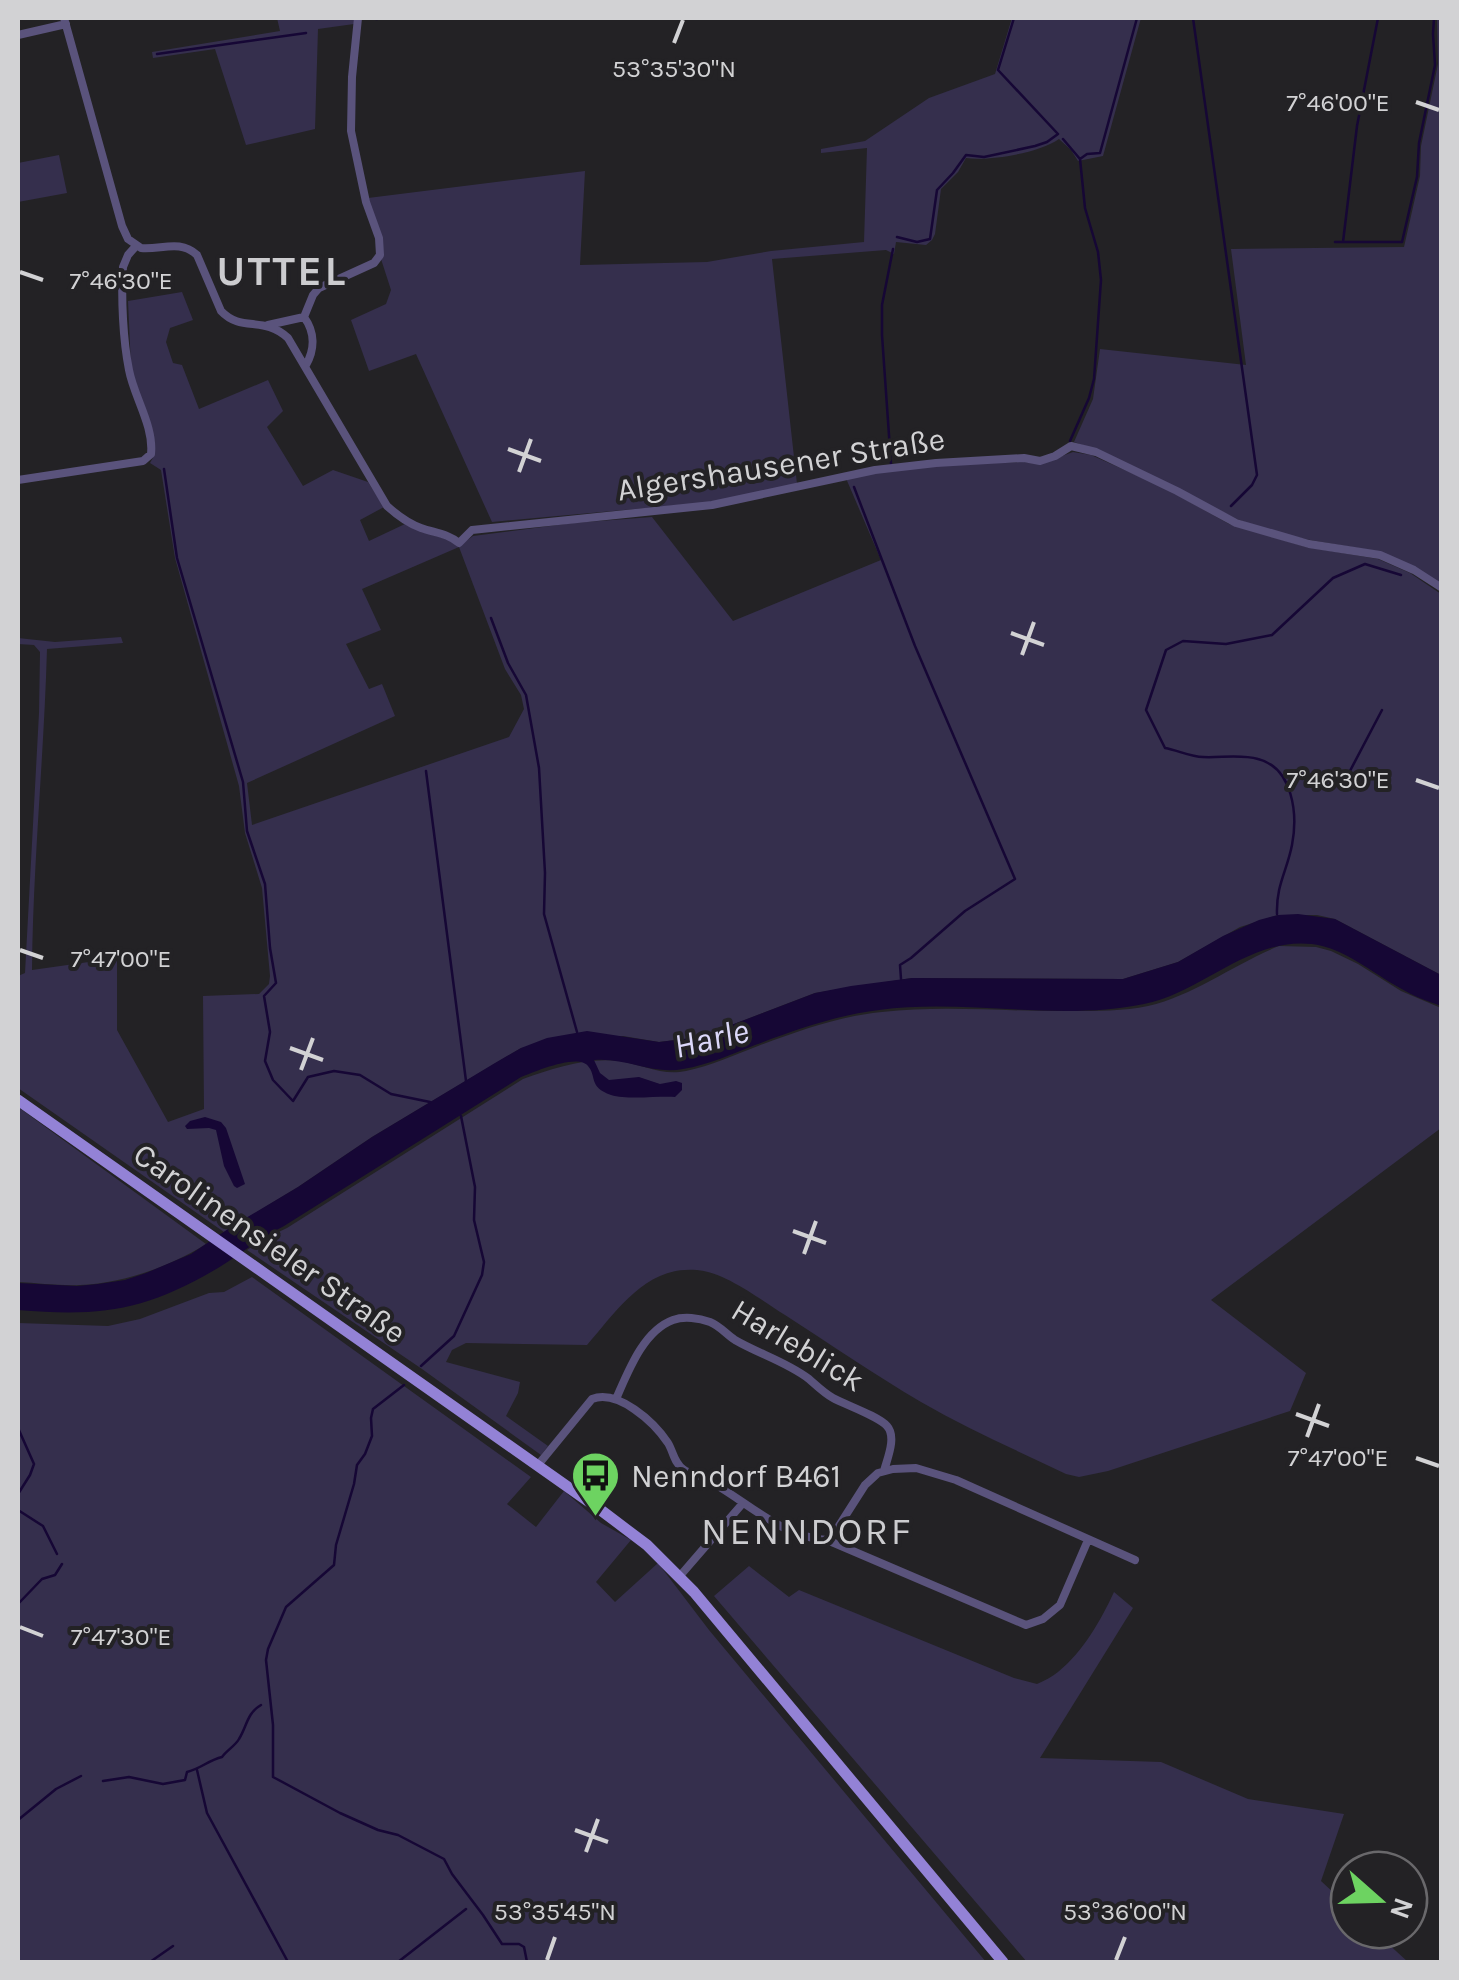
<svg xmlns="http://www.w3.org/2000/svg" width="1459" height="1980" font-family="Karla,sans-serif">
<rect width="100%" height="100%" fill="#232225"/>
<path fill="#352f4d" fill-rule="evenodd" d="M277 18H354V24L318 29 315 129 246 145 215 49 153 58 152 52 280 31Z
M1012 18H1141L1103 156 1078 161 1071 150 1059 139C1039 153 991 161 966 158L958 172 941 189 935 234 932 240 926 245 896 242 894 254 886 250 772 259 797 484 712 502 492 522 416 354 369 371 351 320 386 304 391 290 381 259 368 198 585 171 580 265 707 262 771 251 864 242 867 148 821 153V149L865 141 929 98 995 74Z
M1437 18H1441V585L1382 552 1310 540 1266 530 1237 519 1100 451 1074 442 1093 399 1100 349 1246 365 1231 249 1404 247 1420 176 1421 146 1438 64Z
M59 155 67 193 18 202V163Z
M182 292 193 320 170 328 166 342 173 363 182 365 199 409 268 380 283 411 267 427 303 486 333 470 368 482 384 507 360 520 369 541 405 524C422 534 442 535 459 546L473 536 573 523 652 517 733 621 881 560 845 476 936 465 1024 462 1040 464 1073 452 1091 455 1163 487 1229 524 1306 547 1378 559 1410 573 1441 594V975L1335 919 1317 915H1278L1240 927 1178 962 1123 979 912 978 815 993 700 1037 659 1042 623 1036 521 1048 372 1137 298 1187 224 1232 18 1088V976L25 973 39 713 40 652 34 645 18 644V638L55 642 121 637 123 643 47 649C44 756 33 863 32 970L117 958V1030L168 1122 204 1109 203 996 259 994 269 984 270 976 262 888 245 833 239 786 175 558 161 470 150 463 155 454V443L131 367 128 301ZM459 547 505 669 521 695 524 709 509 737 252 825 247 783 395 716 382 684 369 689 346 644 381 630 362 589Z
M1279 946 1316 947 1331 951 1358 964 1401 991 1441 1008V1128L1211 1300 1306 1373 1290 1411 1108 1471 1079 1477 1066 1474C1018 1451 968 1429 921 1402 875 1375 830 1344 785 1315 761 1300 725 1272 697 1270 646 1265 616 1312 587 1345L466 1343 452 1350 446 1362 520 1382 518 1393 506 1416 548 1446 541 1455 422 1369 247 1250 262 1240 287 1228 523 1079C553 1068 587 1057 620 1061 643 1065 662 1076 686 1071 711 1066 734 1055 758 1046 798 1031 840 1016 882 1012 945 1005 1009 1012 1072 1011 1097 1011 1124 1011 1148 1006 1195 995 1234 964 1279 946Z
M18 1107 206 1244C169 1267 124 1283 80 1285 60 1286 38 1283 18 1282Z
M252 1277 531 1477 507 1504 536 1527 564 1491 601 1523 631 1540 596 1582 615 1602 658 1563 709 1630 986 1962H18V1323L108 1326 140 1319 209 1293 224 1292Z
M749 1566 789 1597 799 1590 1014 1678 1037 1684C1044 1681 1052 1677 1058 1672 1083 1652 1101 1620 1114 1592L1133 1608 1040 1758 1161 1762 1248 1799 1344 1814 1321 1881 1349 1907V1930H1373L1408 1962H1027L714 1596Z"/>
<path fill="#160735" d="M1298 914 1335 919 1441 975V1006C1427 1001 1413 996 1400 988 1372 973 1345 948 1312 944 1249 937 1203 992 1144 1004 1058 1022 965 998 879 1010 837 1015 795 1030 755 1045 732 1054 708 1065 683 1069 653 1075 625 1057 594 1060L600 1073 609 1080 639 1077 660 1084 676 1081 682 1083V1090L675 1097C657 1096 627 1100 611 1095 588 1087 597 1076 588 1066 578 1053 534 1072 521 1077L284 1226C260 1238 241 1254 218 1268 145 1311 101 1317 18 1310V1283L77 1286 98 1284 125 1280 146 1273 191 1254 234 1225 298 1187 372 1137 495 1063 521 1048 547 1038 587 1031 659 1042 700 1037 815 993 851 986 912 978 1123 979 1178 962 1223 936 1259 920 1278 915Z
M205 1117 221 1122 226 1128 245 1184 237 1188 234 1186 224 1166 216 1130 209 1128 187 1129 185 1126 190 1121Z"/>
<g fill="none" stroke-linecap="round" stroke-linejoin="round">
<path stroke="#160735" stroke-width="2.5" d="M1193 18 1257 475 1252 485 1231 506
M376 19 387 18
M157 54 306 33
M1063 139 1080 159 1085 208 1098 252 1101 280 1094 379 1089 398 1070 441
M1080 159 1087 154 1100 153 1137 18
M897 237 917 242 930 239 937 190 953 173 966 155 984 157 1035 146 1047 142 1058 134 998 70 1014 18
M1335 242H1402L1417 177 1419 143 1435 65 1433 34 1434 18
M1343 242 1357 126 1378 18
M891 464 882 335V305L893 249
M164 469 177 558 243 782 247 831 265 884 270 948 276 983 264 996 270 1032 265 1061 273 1080 293 1101 308 1077 334 1071 360 1075 391 1094 430 1102
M854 487 915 646 1015 879 965 911 911 958 900 965 901 979
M491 618 508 663 526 695 539 768 545 873 544 914 577 1032
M426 771 466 1081
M1341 788 1382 710
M1277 914C1276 885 1287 871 1292 845 1298 814 1293 768 1258 759 1241 754 1220 758 1203 757 1191 757 1177 750 1165 748L1146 710 1166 650 1183 641 1226 644 1272 635 1333 578 1365 564 1401 575
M421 1366 454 1336 482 1275 484 1262 474 1220 475 1187 461 1116
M404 1385 373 1409 371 1418 372 1436 365 1454 357 1465 354 1484 336 1545 334 1565 286 1607 268 1649 266 1660 273 1725V1777L340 1813 378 1830 398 1835 444 1859 452 1874 483 1915 502 1944H519L524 1947 527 1962
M18 1428 34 1464 30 1475 18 1494
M18 1510 43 1526 57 1554
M18 1604 42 1579 55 1575 62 1564
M197 1770 207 1813 288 1962
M103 1781 129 1777 163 1784 185 1780 187 1772C200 1769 209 1760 222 1757 227 1750 235 1746 239 1739 247 1726 247 1713 261 1705
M18 1820 56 1789 81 1776
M150 1962 173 1946
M398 1962 466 1909"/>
<path stroke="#5a537c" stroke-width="8" d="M64 18 122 226 128 239 141 248C161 250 180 239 197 255L221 311C242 333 263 315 288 338L387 506C397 515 407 523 421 528 435 533 447 533 459 543L472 530 712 505 875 470 936 463 1024 458 1040 461 1055 456 1071 446 1096 452 1177 491 1236 523 1309 544 1380 555 1414 570 1442 588
M18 35 66 24
M304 317C315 332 315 349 306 365
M268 325 304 317 313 295 319 288 374 263 380 255 379 238 366 202 351 131 352 77 358 18
M18 480 143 461 151 454C154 426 134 397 129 370 123 340 121 298 123 267L128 255 136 246
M616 1399C628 1372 643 1331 673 1320 684 1316 699 1318 710 1322 720 1326 726 1334 735 1340 759 1354 787 1362 809 1379 817 1386 824 1393 833 1398 846 1405 878 1416 887 1426 897 1437 887 1459 884 1471
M538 1465 592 1399C618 1389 654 1422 668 1443 673 1451 674 1463 683 1469 689 1474 697 1474 704 1478 745 1499 779 1537 827 1540L1026 1625 1043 1619 1060 1605 1088 1540
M827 1540 835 1532 865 1485 878 1473 893 1469 916 1468 956 1480 1135 1560
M679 1577 743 1503"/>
<path stroke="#9382d6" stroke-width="11" d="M18 1100 602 1511 647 1545 694 1592 1003 1962"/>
</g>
<path fill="none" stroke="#d2d2d4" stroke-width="4" d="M674 43 683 20M1416 102 1439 110M20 272 43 280M508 449 541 461M519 472 531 439M1011 633 1044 645M1022 655 1034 622M1416 780 1439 788M20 950 43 958M290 1048 323 1060M301 1070 313 1038M793 1231 826 1243M804 1254 816 1221M1296 1414 1329 1426M1307 1437 1319 1404M1416 1458 1439 1466M20 1627 43 1636M575 1830 608 1842M586 1852 598 1819M547 1960 555 1937M1116 1960 1125 1937"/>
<defs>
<symbol id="bus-pin" viewBox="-11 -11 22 30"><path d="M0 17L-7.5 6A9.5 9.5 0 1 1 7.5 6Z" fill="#6dd361" stroke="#232225"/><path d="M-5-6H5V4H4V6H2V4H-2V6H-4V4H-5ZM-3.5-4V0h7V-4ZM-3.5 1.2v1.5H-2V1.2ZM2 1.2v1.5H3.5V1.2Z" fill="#111"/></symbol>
</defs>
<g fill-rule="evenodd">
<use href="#bus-pin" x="568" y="1448" width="55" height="75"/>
</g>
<g text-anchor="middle" stroke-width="8" stroke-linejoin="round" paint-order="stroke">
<g font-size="32" fill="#d2d2d4" stroke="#232225">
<text transform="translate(781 464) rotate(-9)" y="11">Algershausener Straße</text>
<text transform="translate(270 1243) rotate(35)" y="11">Carolinensieler Straße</text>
<text transform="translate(798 1345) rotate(31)" y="11">Harleblick</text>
</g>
<g font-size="32" fill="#d2d2d4" stroke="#232225" text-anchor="start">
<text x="631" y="1487">Nenndorf B461</text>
</g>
<g font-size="35" font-style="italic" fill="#dcd8f9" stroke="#232225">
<text transform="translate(711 1038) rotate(-13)" y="12">Harle</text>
</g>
<g font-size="38" letter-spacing="2.5" fill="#cccccf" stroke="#232225">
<text x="807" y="1544">NENNDORF</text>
</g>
<g font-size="42" font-weight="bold" letter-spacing="2.5" fill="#cccccf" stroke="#232225">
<text x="282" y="285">UTTEL</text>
</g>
</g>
<g font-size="25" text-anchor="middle" fill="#d2d2d4" stroke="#232225" stroke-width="8" stroke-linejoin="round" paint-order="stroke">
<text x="674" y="77">53°35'30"N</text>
<text x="1338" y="111">7°46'00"E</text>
<text x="121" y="289">7°46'30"E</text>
<text x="1338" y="788">7°46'30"E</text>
<text x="121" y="967">7°47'00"E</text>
<text x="1338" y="1466">7°47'00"E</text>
<text x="121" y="1645">7°47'30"E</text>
<text x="555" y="1920">53°35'45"N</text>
<text x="1125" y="1920">53°36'00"N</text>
</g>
<rect width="1459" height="1980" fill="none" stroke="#d2d2d4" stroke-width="40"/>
<g transform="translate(1379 1900) rotate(110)"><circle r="48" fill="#232225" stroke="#69686b" stroke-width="2.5"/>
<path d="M0-8L18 38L0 25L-18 38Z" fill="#6dd361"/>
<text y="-15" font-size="28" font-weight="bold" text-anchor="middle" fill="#d2d2d4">N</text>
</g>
</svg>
